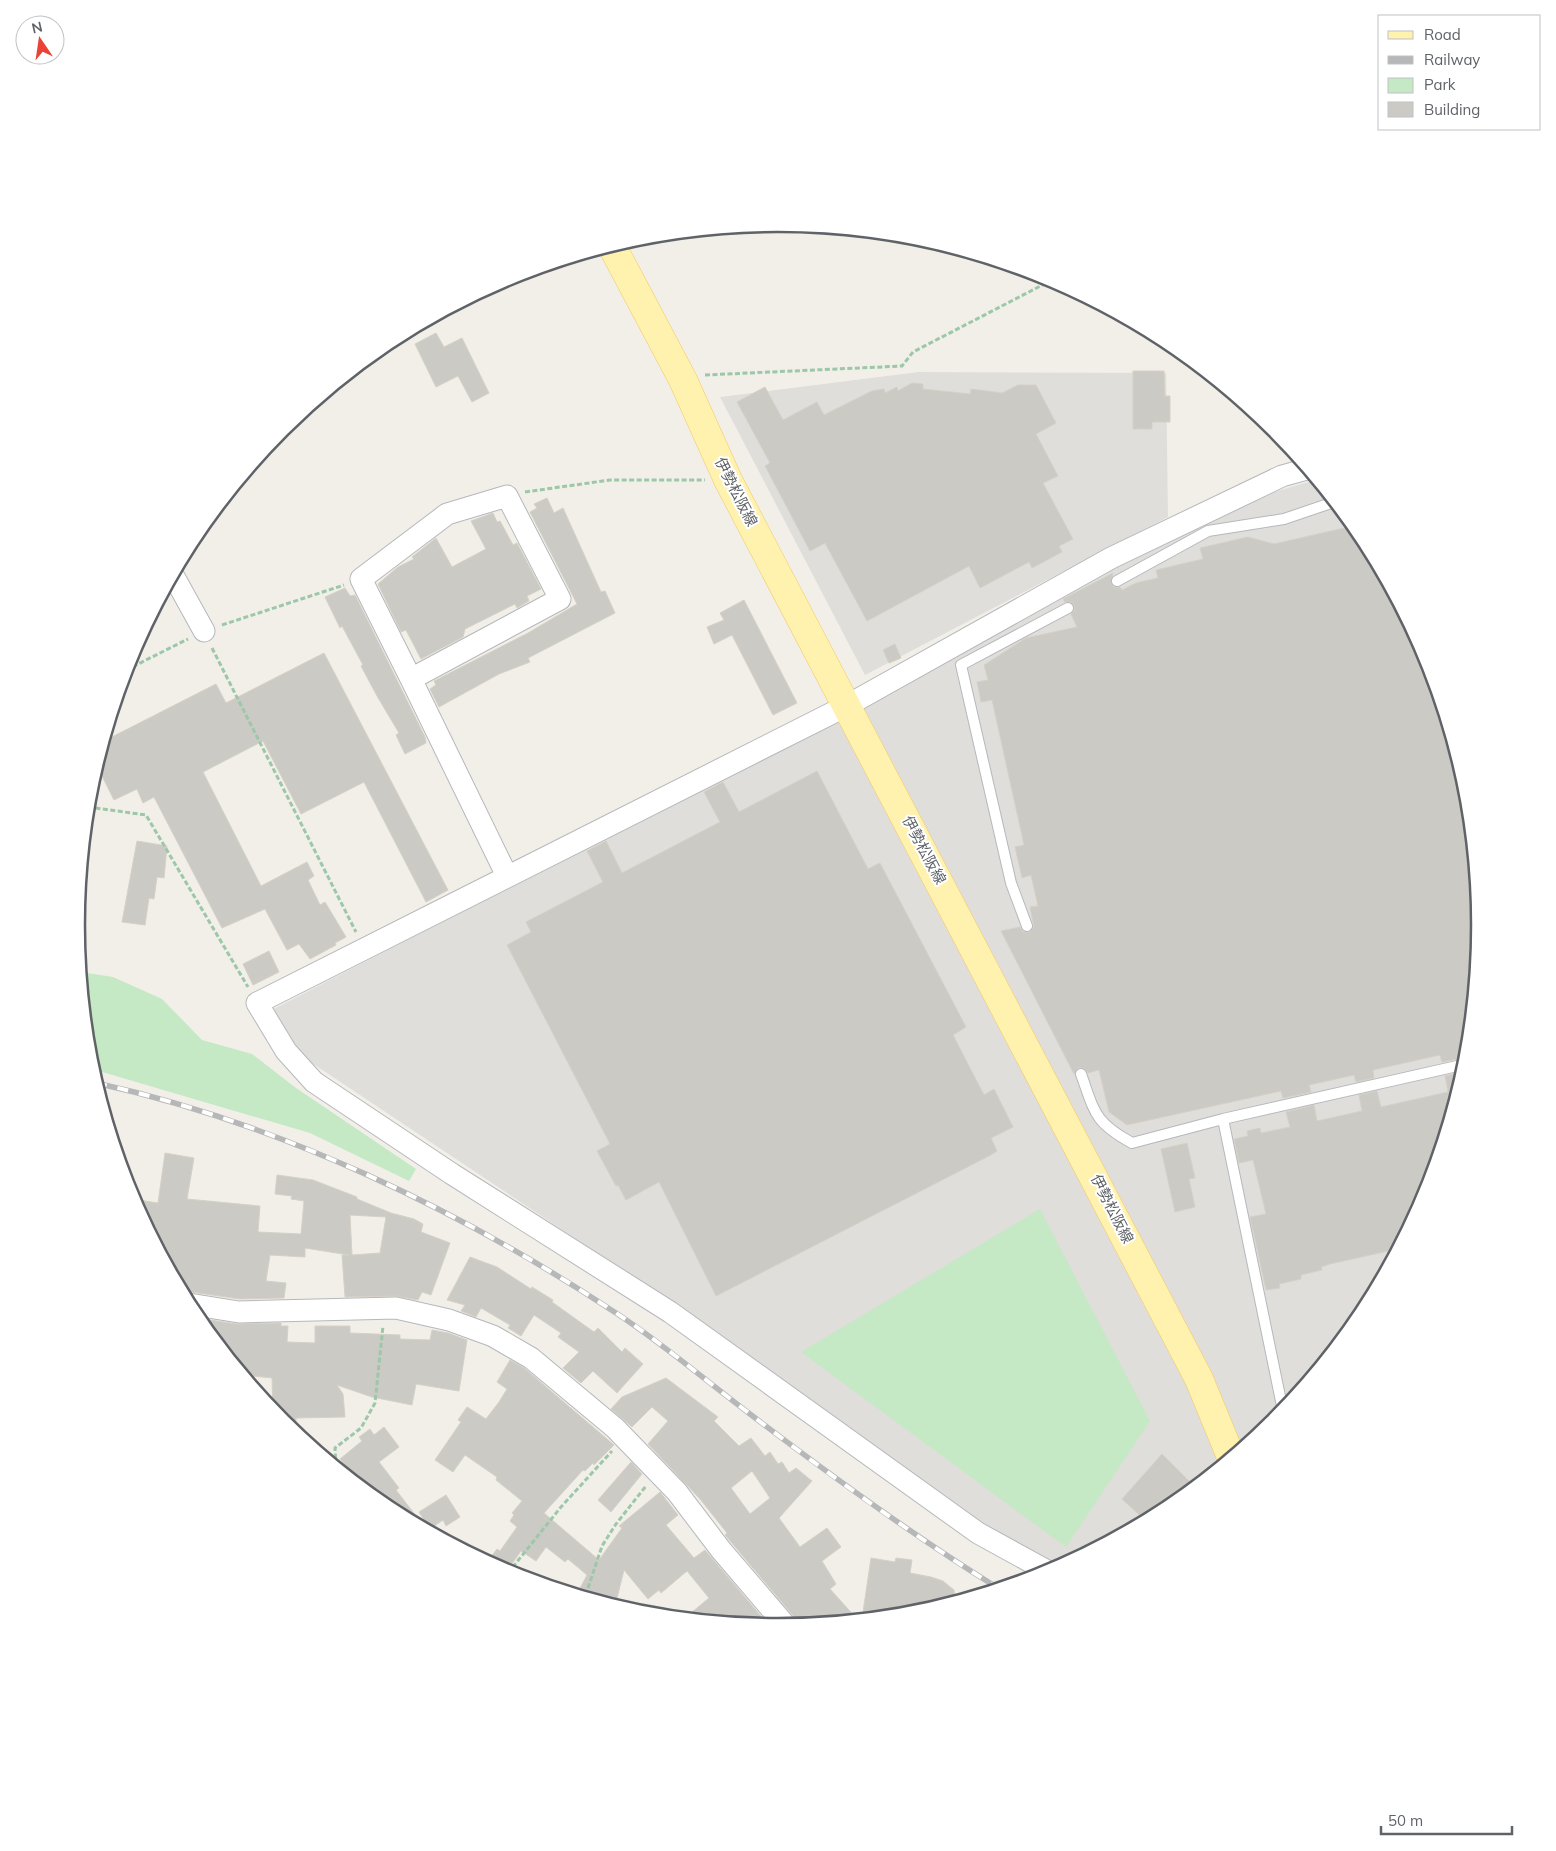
<svg xmlns="http://www.w3.org/2000/svg" width="1556" height="1851" font-family="Mulish,'Noto Sans JP',sans-serif">
<rect width="100%" height="100%" fill="#f1efe8"/>
<path fill="#e0deda" d="M919 372 1166 373 1168 517 865 675 720 397Z
M1315 480 1362 536 1426 657 1466 789 1480 926 1466 1063 1426 1194 1361 1316 1274 1422 1168 1509 1058 1568 994 1533 663 1297 303 1057 266 1013 886 692 1125 562 1271 493Z"/>
<path fill="#c5e8c5" d="M81 972 113 977 162 999 202 1040 252 1054 296 1088 416 1169 409 1181 310 1133 92 1069Z
M1040 1209 1150 1421 1066 1547 801 1352Z"/>
<path fill="#cccac5" stroke="#d6d1c6" fill-rule="evenodd" d="M436 333 444 347 462 338 489 393 472 402 458 376 436 387 415 344Z
M1133 371H1164L1165 396H1170V422H1152V429H1133Z
M912 383 923 384V389L970 394 971 389 1002 393 1018 385H1036L1056 423 1036 434 1058 476 1043 483 1073 539 1059 546 1062 552 1032 568 1029 562 980 588 969 566 867 621 825 543 810 551 765 466 770 463 737 402 765 387 783 420 817 402 824 415 872 391 884 389 885 393 897 387 898 391Z
M547 498 554 513 563 508 601 592 605 591 615 613 528 658 530 662 499 674 439 707 430 689 436 685 434 681 528 633 577 604 530 512 537 508 534 504Z
M493 513 497 522 500 521 513 545 517 543 541 589 527 596 529 601 517 608 515 604 465 629 463 637 421 659 406 630 401 632 378 584 398 567 414 559 412 557 436 538 452 567 486 549 471 521Z
M1353 526 1362 536 1426 657 1466 789 1480 926 1467 1057 1442 1062 1440 1055 1373 1070 1374 1078 1356 1082 1354 1075 1309 1085 1311 1092 1283 1098 1281 1091 1127 1125 1109 1112 1099 1070 1088 1073 1085 1069 1079 1067 1074 1074 1001 931 1020 927 1023 932H1030L1034 927 1030 907 1038 906 1031 875 1022 878 1015 847 1024 845 992 700 981 702 977 682 988 680 984 665 1026 638 1077 627 1071 614 1074 611V605L1071 602H1065L1063 599 1113 573 1111 584 1114 587H1120L1122 590 1136 583 1158 578 1156 570 1203 559 1200 548 1248 537 1274 544Z
M345 588 350 596 355 595 425 737 426 743 405 754 396 735 399 733 377 696 361 666 363 665 342 626 340 628 325 597Z
M744 600 797 703 773 715 732 635 714 644 707 627 724 620 720 613Z
M895 644 901 658 889 663 883 650Z
M324 653 448 890 426 902 364 782 301 814 263 741 203 772 261 886 307 862 314 876 308 880 320 905 325 902 346 937 335 943 336 945 310 959 299 944 287 950 265 909 222 928 154 797 143 803 137 789 114 800 97 766 104 741 216 684 226 703Z
M817 771 868 869 880 863 966 1027 953 1035 984 1095 994 1089 1013 1127 991 1138 997 1151 989 1156 716 1296 659 1182 626 1200 618 1185 616 1186 597 1151 610 1144 507 945 531 932 526 922 603 882 587 851 606 841 622 873 720 822 704 792 723 782 739 812Z
M137 841 167 846 164 878 157 877 154 899 149 898 145 925 122 922Z
M269 951 279 972 253 985 243 964Z
M1463 1072 1426 1194 1397 1249 1330 1264 1321 1267 1322 1270 1301 1275V1279L1279 1284 1280 1288 1266 1290 1250 1217 1266 1214 1253 1160 1239 1163 1234 1139 1248 1136 1247 1131 1260 1128 1261 1133 1290 1127 1286 1112 1314 1105 1317 1121 1362 1111 1359 1095 1377 1091 1381 1107 1448 1092 1445 1076Z
M1187 1143 1195 1178 1189 1179 1195 1207 1175 1212 1161 1149Z
M165 1153 194 1158 187 1199 260 1206 258 1232 301 1234 304 1201 291 1199 292 1196 275 1194 277 1175 313 1180 357 1197V1199L391 1213 414 1219 423 1224 421 1232 450 1243 431 1295 422 1292 418 1300 396 1296 345 1297 342 1255H349L305 1248V1257L270 1255 266 1281 286 1283 284 1298 240 1299 191 1292 183 1294 132 1199 158 1203ZM350 1215 386 1217 380 1253 352 1255Z
M470 1257 497 1267 531 1289 532 1287 553 1300 552 1302 594 1332 598 1328 622 1352 625 1348 643 1364 617 1393 593 1371 581 1383 563 1368 579 1352 558 1337 561 1333 534 1315 521 1336 508 1328 510 1325 481 1308 476 1317 461 1311 465 1305 447 1300Z
M197 1318 237 1324 281 1323V1326H288L287 1342 315 1343V1326H350V1333L400 1335V1339L430 1340 432 1330 448 1333 467 1340 459 1391 416 1384 412 1405 372 1397 337 1385 343 1394 345 1417 296 1418V1434L273 1411 272 1378 243 1375Z
M510 1360 524 1368 614 1445 594 1465 593 1463 585 1471 583 1470 544 1513 599 1560 622 1528 619 1526 660 1492 678 1515 666 1525 694 1558 705 1550 766 1622 762 1626 685 1618 709 1598 687 1571 661 1593 659 1590 648 1599 624 1570 615 1606 577 1594 587 1575 568 1559 565 1562 546 1547 536 1561 521 1551 506 1572 487 1562 497 1549 500 1551 517 1527 510 1521 514 1515 512 1513 522 1501 496 1480 497 1477 465 1455 453 1472 435 1460 461 1422 458 1420 467 1407 486 1419 499 1402 507 1389 497 1382Z
M666 1378 718 1417 714 1421 739 1446 751 1438 765 1456 770 1452 778 1464 782 1462 789 1473 796 1468 812 1481 779 1518 800 1547 827 1528 841 1547 822 1561 836 1584 830 1589 857 1619 801 1625 731 1542 725 1535 727 1533 700 1499 648 1444 668 1421 652 1407 632 1427 611 1409 622 1397ZM752 1471 770 1498 750 1514 731 1488Z
M384 1427 399 1447 379 1462 399 1488 396 1490 427 1530 388 1509 359 1485 340 1459 362 1441 359 1437 370 1429 374 1435Z
M1162 1454 1195 1487 1168 1509 1146 1521 1122 1499Z
M631 1462 642 1474 611 1512 598 1500Z
M446 1495 460 1517 446 1526 443 1520 430 1529 419 1512Z
M871 1558 895 1562 896 1558 912 1560 910 1573 931 1577 943 1581 954 1590 955 1602 915 1614 862 1619Z"/>
<g fill="none" stroke-linecap="round" stroke-linejoin="round">
<defs>
<path id="lane" d="M1117 581 1208 531 1284 519 1334 502
M1027 926 1011 883 961 665 1068 608
M1081 1074C1095 1113 1094 1122 1132 1143L1223 1119 1283 1411
M1223 1119 1466 1064"/>
<path id="street" d="M507 496 560 599 411 679 361 579 447 514Z
M173 575 204 631
M411 679 507 876
M189 1304 239 1312 396 1308 449 1320 493 1336 531 1358 615 1428 677 1492 721 1550 786 1626
M1049 1572 978 1533 670 1312 452 1174 314 1082 286 1051 257 1003 848 705 1111 558 1282 476 1307 469"/>
<path id="primary" d="M612 246 683 380 728 480 1199 1379 1231 1457"/>
</defs>
<use href="#lane" stroke="#b5b8bc" stroke-width="12"/>
<use href="#street" stroke="#b5b8bc" stroke-width="23"/>
<use href="#primary" stroke="#f2c960" stroke-width="29"/>
<path stroke="#9cc7a9" stroke-width="3" stroke-dasharray="5 2.5" stroke-linecap="butt" d="M705 375 902 366 913 352 1052 280
M525 492 610 480H705
M222 625 344 585
M212 648 356 932
M126 670 188 639
M88 807 146 815 248 987
M336 1466 335 1448 361 1428 375 1403 383 1326
M508 1573 561 1507 612 1451
M588 1588 602 1546 616 1524 646 1486"/>
<use href="#lane" stroke="#fff" stroke-width="10"/>
<use href="#street" stroke="#fff" stroke-width="21"/>
<use href="#primary" stroke="#fff2af" stroke-width="28"/>
<defs>
<path id="rail" d="M96 1083C279 1123 460 1210 616 1313 662 1343 705 1380 750 1414 830 1475 912 1535 998 1588"/>
</defs>
<use href="#rail" stroke="#b6b7b8" stroke-width="5.5"/>
<use href="#rail" stroke="#fff" stroke-width="4" stroke-dasharray="11" stroke-linecap="butt"/>
</g>
<g text-anchor="middle" stroke-width="4" stroke-linejoin="round" paint-order="stroke">
<g font-size="15" fill="#5f6368" stroke="#fff">
<text transform="translate(736 492) rotate(63)" y="5">伊勢松阪線</text>
<text transform="translate(924 850) rotate(62)" y="5">伊勢松阪線</text>
<text transform="translate(1112 1209) rotate(63)" y="5">伊勢松阪線</text>
</g>
</g>
<path d="M0 0H1556V1851H0ZM85 925a693 693 0 1 1 1386 0a693 693 0 1 1-1386 0Z" fill="#fff" fill-rule="evenodd"/>
<path fill="none" stroke="#5f6368" stroke-width="2.5" d="M85 925a693 693 0 1 1 1386 0a693 693 0 1 1-1386 0Z"/>
<rect x="1378" y="15" width="162" height="115" fill="#ffffff" stroke="#bfc1c3"/>
<rect x="1388" y="31" width="25" height="8" fill="#fff2af" stroke="#bfc1c3"/>
<text x="1424" y="40" font-size="15" fill="#5f6368">Road</text>
<rect x="1388" y="56" width="25" height="8" fill="#b6b7b8" stroke="#bfc1c3"/>
<text x="1424" y="65" font-size="15" fill="#5f6368">Railway</text>
<rect x="1388" y="78" width="25" height="15" fill="#c5e8c5" stroke="#bfc1c3"/>
<text x="1424" y="90" font-size="15" fill="#5f6368">Park</text>
<rect x="1388" y="102" width="25" height="15" fill="#cccac5" stroke="#bfc1c3"/>
<text x="1424" y="115" font-size="15" fill="#5f6368">Building</text>
<g transform="translate(40 40) rotate(347)"><circle r="24" fill="#ffffff" stroke="#bfc1c3"/>
<path d="M0-4L9 19L0 12L-9 19Z" fill="#ea4335"/>
<text y="-8" font-size="14" font-weight="bold" text-anchor="middle" fill="#5f6368">N</text>
</g>
<path d="M1381 1826v8h131v-8" fill="none" stroke="#5f6368" stroke-width="2.5"/>
<text x="1388" y="1826" font-size="15" fill="#5f6368" stroke="#ffffff" stroke-width="4" paint-order="stroke">50 m</text>
</svg>
